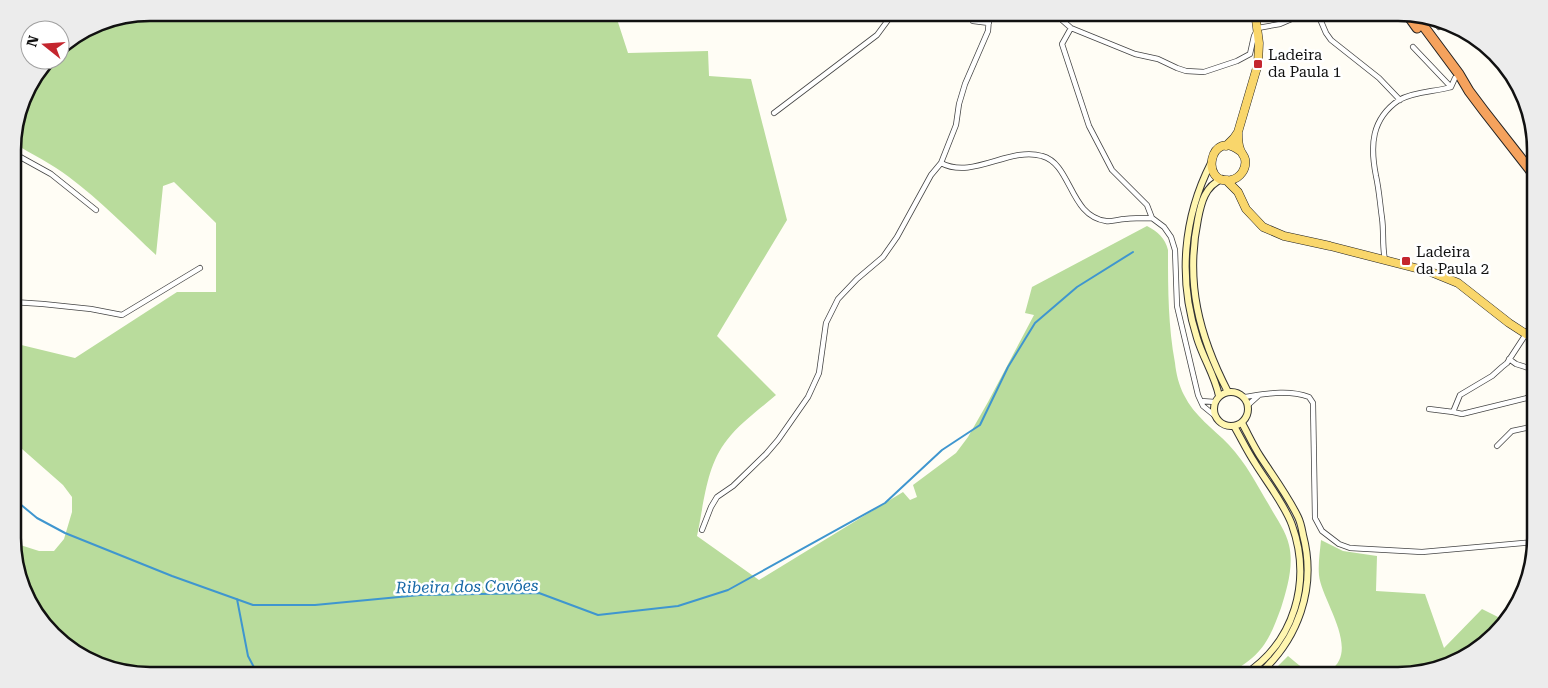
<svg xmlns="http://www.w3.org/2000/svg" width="1548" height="688" font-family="'Roboto Serif',serif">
<rect width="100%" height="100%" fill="#fffdf5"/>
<path fill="#b9dc9c" d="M150 13H615L628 53 708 51 709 76 751 79 787 220 717 336 776 395C760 409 740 423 727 440 706 466 704 504 697 536L759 580 903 492 910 500 917 497 913 485 956 453 968 437 988 402 1034 315 1025 313 1032 287 1147 226C1158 232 1165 238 1168 250 1168 288 1168 325 1175 363 1176 373 1179 386 1184 395 1194 416 1214 429 1229 445 1246 463 1257 485 1269 505 1276 518 1286 531 1289 545 1294 566 1287 589 1281 608 1268 644 1260 658 1225 675H546L538 669 531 675H150L97 665 41 622 14 556V543L39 551H54L64 539 72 512V497L63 485 13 441V343L75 358 177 292H216V223L174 182 163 186 156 255C128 229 100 200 69 177 52 164 32 154 13 143V141L27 89 49 60H60V46L98 23Z
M1321 540 1343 551 1377 556 1376 591 1425 594 1444 648 1482 609 1502 619 1474 652 1406 675H1269L1288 656C1299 665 1314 680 1329 671 1362 651 1321 600 1319 575 1318 564 1320 551 1321 540Z"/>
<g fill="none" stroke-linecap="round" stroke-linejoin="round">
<path stroke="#3f96cf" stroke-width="2" d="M14 499 37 518 65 533 172 576 253 605H315L420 595 539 593 598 615 678 606 728 590 885 503 942 450 980 425 1008 367 1035 323 1077 287 1133 252
M237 599 248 656 258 675"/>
<defs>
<path id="street" d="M766 12C783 20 800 20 815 12
M1053 12 1071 28 1135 54 1158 59 1177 68 1186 71 1204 72 1237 61 1250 54 1254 36 1258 28 1280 24 1308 12
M1317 12 1326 33 1331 40 1379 78 1400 100
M989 18 1011 12
M1435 20 1439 27
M973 21 989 23
M1071 28 1062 44 1089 126 1112 170 1147 205 1152 218
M1413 47 1451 87
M774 113 877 35 894 12
M13 153 51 174 96 210
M941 163C973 180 1010 146 1042 156 1072 164 1069 216 1106 221 1112 222 1119 219 1125 219 1134 218 1143 218 1152 218L1164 227 1171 237 1175 250 1177 306 1198 395 1203 406 1214 415
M1385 260C1382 246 1384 232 1382 218 1380 204 1379 189 1376 176 1370 146 1371 119 1399 100 1415 91 1435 92 1451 87L1455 78
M13 302 43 304 91 309 122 315 200 268
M1526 334 1507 363 1502 367 1492 376 1460 395 1453 412 1462 414 1535 396
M1509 359 1516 364 1535 370
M1244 397C1265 394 1288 389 1309 397L1313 403 1315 518 1322 531 1339 544 1350 548 1422 552 1535 542
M1201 401 1215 402
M1248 405 1258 396
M1429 409 1453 412
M1497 446 1512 431 1535 426
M702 530 711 507 717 497 733 486 766 454 778 440 808 397 819 373 826 323 838 299 857 279 883 257 897 237 931 175 941 163 956 125 959 104 965 84 988 31 989 18"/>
<path id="secondary" d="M1211 163C1183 218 1178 279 1197 338 1203 358 1215 376 1219 396
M1222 179C1205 186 1201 203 1198 219 1185 282 1199 336 1228 392
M1214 409a17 17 0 1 1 34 0a17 17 0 1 1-34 0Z
M1242 423C1248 434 1253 445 1260 456 1273 476 1288 496 1298 517 1301 523 1302 530 1303 535 1317 588 1298 640 1258 675
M1234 426C1241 438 1247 451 1255 463 1266 481 1285 505 1292 525 1312 581 1295 642 1244 675"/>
<path id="primary" d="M1238 133C1238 138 1238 144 1240 149 1241 153 1244 155 1245 159 1247 169 1240 178 1231 180 1199 186 1210 127 1240 151
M1226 146 1234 138 1238 132 1258 64 1259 43 1255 12
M1226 180 1238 192 1246 209 1263 227 1284 236 1330 246 1431 272 1458 283 1509 323 1526 334 1535 338"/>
<path id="highway" d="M1407 14 1417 28
M1416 16 1459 74 1469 91 1484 111 1534 175"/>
</defs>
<use href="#street" stroke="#444" stroke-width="6"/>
<use href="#secondary" stroke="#333" stroke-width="8"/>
<use href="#primary" stroke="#222" stroke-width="9"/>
<use href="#highway" stroke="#222" stroke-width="11"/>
<use href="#street" stroke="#fff" stroke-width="4.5"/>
<use href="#secondary" stroke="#fff6b0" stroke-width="6"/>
<use href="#primary" stroke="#f9d66b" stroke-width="8"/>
<use href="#highway" stroke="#f5a25d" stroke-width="9"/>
</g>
<g fill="#c4262e" stroke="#fff" stroke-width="2">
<rect x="1253" y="59" width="10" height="10" rx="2.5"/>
<rect x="1401" y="256" width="10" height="10" rx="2.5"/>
</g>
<g text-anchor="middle" stroke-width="5" stroke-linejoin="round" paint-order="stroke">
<g font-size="15" fill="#111" stroke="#fff" text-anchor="start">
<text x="1268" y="60">Ladeira<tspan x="1268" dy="17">da Paula 1</tspan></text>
<text x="1416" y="257">Ladeira<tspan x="1416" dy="17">da Paula 2</tspan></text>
</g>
<g font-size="16" font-style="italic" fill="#1768a6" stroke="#fff">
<text transform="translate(467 586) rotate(-1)" y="6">Ribeira dos Covões</text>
</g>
</g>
<path d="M0 0H1548V688H0ZM150 21H1398A129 129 0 0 1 1527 150V538A129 129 0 0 1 1398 667H150A129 129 0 0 1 21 538V150A129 129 0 0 1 150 21Z" fill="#ececec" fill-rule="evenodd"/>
<path fill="none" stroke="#111" stroke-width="2.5" d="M150 21H1398A129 129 0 0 1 1527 150V538A129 129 0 0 1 1398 667H150A129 129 0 0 1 21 538V150A129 129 0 0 1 150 21Z"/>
<g transform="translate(45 45) rotate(287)"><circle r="24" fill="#ffffff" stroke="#a0a0a0"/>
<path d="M0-4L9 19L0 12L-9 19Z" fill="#c4262e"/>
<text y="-8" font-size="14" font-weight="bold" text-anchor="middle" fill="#111111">N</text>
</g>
</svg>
